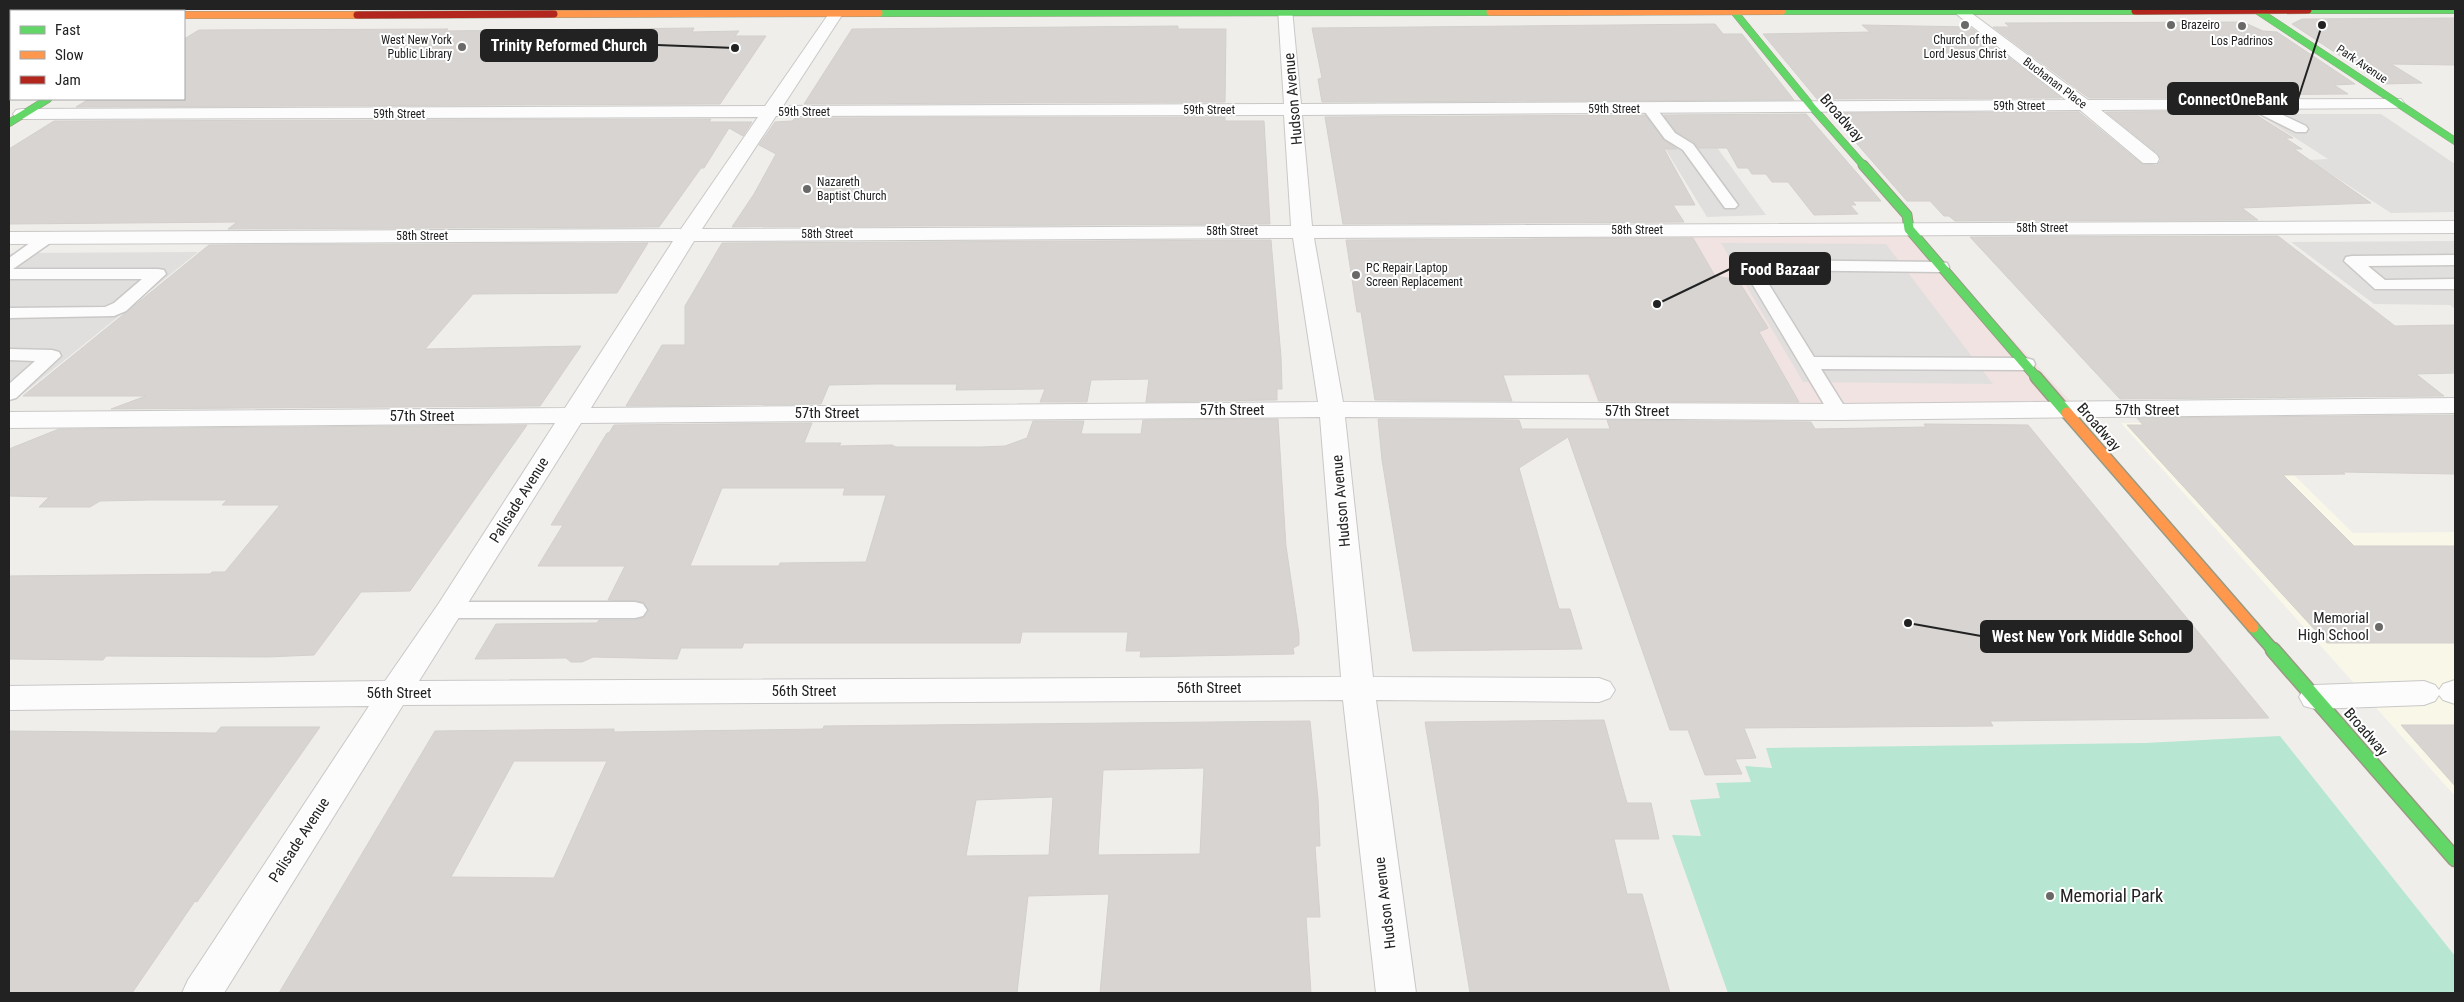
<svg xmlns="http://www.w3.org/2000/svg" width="2464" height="1002" font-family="'Roboto Condensed',sans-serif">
<rect width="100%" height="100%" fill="#f0eeeb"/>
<path fill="#f1e3e1" d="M1909 229 2076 407 1601 410 1530 233Z"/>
<path fill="#f8f7e8" d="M2121 423H2241L2353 533 2455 532V796Z"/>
<path fill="#b7e6d2" d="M2280 736 2455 956V993H1728L1672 835 1701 836 1690 800 1720 798 1716 783 1751 782 1745 766 1772 768 1766 748 2145 743Z"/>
<path fill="#e0dfde" d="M2258 114H2381L2455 164V212L2391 213 2309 160 2328 159Z
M1661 142H1713L1766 215 1707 217Z
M2455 241V309L2450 305 2374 304 2291 242Z
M1721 243 1886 244 1993 384 1803 382Z
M198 252 19 397H9V255L12 253Z"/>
<path fill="#d7d4d2" stroke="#d3d0cc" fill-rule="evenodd" d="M2455 18V65L2391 64 2422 83 2383 84 2292 24 2302 19Z
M2243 22 2263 31 2277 32 2355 84 2334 85 2348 94 2229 95 2233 98H2089L1993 27H2010L2005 23Z
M1715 24 1723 34H1742L1794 100 1322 102 1318 79 1322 78 1312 28Z
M1862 25 1970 27 2061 98 1817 99 1763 34 1870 32Z
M1178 26V29H1226L1225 102 804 104 852 29Z
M694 28 692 32 739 31 735 36H766L720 104 76 107 89 99H184V39L199 30 448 29 445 31Z
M2250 111 2293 138H2285L2302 149H2294L2371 203 2242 208 2258 220 1955 221 1949 216H1944L1930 201H1907L1830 113 2079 112 2142 164 2157 165 2161 160 2158 154 2106 112Z
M1806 114 1881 201H1852L1856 205H1850L1858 214 1814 215 1788 182H1772L1766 174H1752L1748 168H1738L1727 148H1699L1694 142 1676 132 1664 115Z
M1645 115 1664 140 1677 149H1664L1695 205H1673L1684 222 1343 224 1325 117Z
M1225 117V121H1264L1270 224 732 227 754 194 776 154 759 145 775 122 792 121 795 118Z
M711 119 709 122H752L743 136 729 128 704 168H701L659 227 228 229 237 222 9 224V149L54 121Z
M2278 236 2395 326 2455 325V373L2416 374 2444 396 2120 399 1970 237Z
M1693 238 1715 276 1738 280 1768 328 1759 332 1799 402 1599 401 1589 374 1503 375 1512 401 1375 400 1361 312H1357L1346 240Z
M1271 240 1281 357 1282 389H1277V400L1146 402 1149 379 1091 380 1087 402H1040L1045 389 956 390 957 384H875L829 385 821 404 626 406 662 345H685V306L722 243Z
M648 243 617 293 473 294 425 349 581 346 540 406 111 409 146 396H23L209 245Z
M2455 415V474L2343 472 2345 474 2283 475 2354 546H2455V643H2327L2127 425H2143L2137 418Z
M1278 419 1286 546 1299 634V645L1293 648 1294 654 1140 657 1141 651H1126L1128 632H1022L1020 643H744L742 648H681L677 659 593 657 582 662H571L566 658 475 659 496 624 597 623 599 620H635L643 618 649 611 643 602 608 600 625 566H538L563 525H551L607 433H609L614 425 812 423 804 443H841L839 446 892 445 896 447H981L1005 446 1027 438 1033 421H1084L1081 434H1141L1143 420ZM722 488H845L843 495H886L866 562 780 563 779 566H690Z
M1378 419 1519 420 1522 429H1610L1607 420 1811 422 1815 429 1926 427 1924 424 2028 425 2269 718 1990 721 1993 726 1744 728 1756 758 1735 759 1742 774 1705 775 1688 730H1670L1568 437 1519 468 1559 609H1570L1582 649 1413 651 1382 460Z
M527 425 410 591 361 592 314 655 267 657 106 656 103 660 9 659V576L210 574 212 572H225L280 505H222L227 500H150L100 501 90 507H39L49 497 9 496V449L59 429Z
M1604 720 1627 803H1651L1659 839H1614L1627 894H1642L1670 993H1470L1425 722Z
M1310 721 1318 799 1320 846H1315L1320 917H1306L1311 993H1100L1109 894 1028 896 1017 993H279L435 731 614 729V732L823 729 824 726ZM514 761H607L554 878 451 877ZM1204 768 1200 854 1098 855 1103 770ZM1053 797 1049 855 966 856 976 800Z
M2401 725H2455V786Z
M221 727H320L197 902 195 901 132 993H9V731L216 733Z"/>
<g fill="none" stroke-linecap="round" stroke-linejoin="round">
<defs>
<path id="lane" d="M2251 100 2306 126 2308 129 2306 132H2296L2246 107 2244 104 2246 101Z
M1649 104 1654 105 1675 133 1693 144 1738 205 1735 208H1725L1683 150 1665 139 1642 108Z
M47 233 53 235 55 238 53 241 13 269H158L164 270 166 274 126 311 114 316 9 318V308L105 307 114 303 142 279H9V258L41 235Z
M2455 255V265L2368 266 2385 280 2455 279V289H2375L2344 261 2346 257 2352 256Z
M1749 260 1941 262 1947 263 1949 267 1947 271 1941 272 1760 270 1814 357 2026 358 2033 360 2035 364 2033 368 2026 370 1821 369 1848 412 1845 416H1831L1741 265 1743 261Z
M9 349 52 350 59 352 61 356 16 398 9 400V384L35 361 9 360Z
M450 602H635L643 604 647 610 643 616 635 618H450L442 616 438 610 442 604Z"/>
<path id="street" d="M832 9H846L783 106 1284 104 1278 9H1292L1301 104 2066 100 1950 9H1966L2088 100 2401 99 2404 103 2401 107 2395 108 2101 110 2157 155 2159 159 2157 163H2143L2080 110 1302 115 1312 226 2455 221V233L1314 238 1343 402 1838 404 2455 398V413L1838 420 1345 417 1373 677 1599 678 1610 682 1615 690 1610 698 1599 702 1376 700 1416 993H1376L1343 700 403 705 224 993H182L188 980 369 706 9 710V686L385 681 439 603 555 423 9 428V412L565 408 673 241 9 244V232L681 229 758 117 22 119 16 118 13 114 16 110 22 109 765 106ZM1284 115 1291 226 702 229 776 116ZM1293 238 1318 402 591 408 694 241ZM1320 417 1341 677 419 681 581 423Z
M9 84H11V94H9Z
M2455 680V704L2443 700 2439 695 2435 701 2424 705 2315 709 2304 706 2299 697 2304 688 2315 685 2424 681 2435 685 2439 690 2443 684Z"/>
<path id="fast-far3" d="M1732 9 1812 107 1864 166
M2255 9 2455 141
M2308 10H2455
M1782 11H2135
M879 13 1490 12
M9 123 48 99"/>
<path id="fast-far2" d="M1863 165 1907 215 1909 229 2037 378"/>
<path id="fast-far1" d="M2036 377 2067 413
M2253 627 2274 651"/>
<path id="fast" d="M2273 650 2455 859"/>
<path id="slow-far1" d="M1490 12 1782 11
M554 14 879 13
M186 15H357"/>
<path id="slow" d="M2067 413 2253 627"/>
<path id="jam" d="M2135 11 2308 10
M357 15 554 14"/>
</defs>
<use href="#lane" stroke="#c9c8c7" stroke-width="3"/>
<use href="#street" stroke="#c9c8c7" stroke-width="2"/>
<use href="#fast-far3" stroke="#999a82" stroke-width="8"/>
<use href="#fast-far2" stroke="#999a82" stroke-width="11"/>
<use href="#fast-far1" stroke="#999a82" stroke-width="14"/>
<use href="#fast" stroke="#999a82" stroke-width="17"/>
<use href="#slow-far1" stroke="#999a82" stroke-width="8"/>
<use href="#slow" stroke="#999a82" stroke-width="14"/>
<use href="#jam" stroke="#999a82" stroke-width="8"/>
<use href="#lane" fill="#fdfcfc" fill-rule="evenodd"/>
<use href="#street" fill="#fdfcfc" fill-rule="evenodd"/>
<use href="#fast-far3" stroke="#63d668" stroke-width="7"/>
<use href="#fast-far2" stroke="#63d668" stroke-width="9"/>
<use href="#fast-far1" stroke="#63d668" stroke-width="11"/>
<use href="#fast" stroke="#63d668" stroke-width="14"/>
<use href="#slow-far1" stroke="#ff974d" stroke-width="7"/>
<use href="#slow" stroke="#ff974d" stroke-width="11"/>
<use href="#jam" stroke="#b3261e" stroke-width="7"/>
</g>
<g fill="#6a6968" stroke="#fff" stroke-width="2">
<circle cx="1965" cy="25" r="5"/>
<circle cx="2171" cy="25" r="5"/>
<circle cx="2242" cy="26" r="5"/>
<circle cx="462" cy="47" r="5"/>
<circle cx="807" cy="189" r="5"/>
<circle cx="1356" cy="275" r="5"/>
<circle cx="2379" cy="627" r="5"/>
<circle cx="2050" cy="896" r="5"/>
</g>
<g text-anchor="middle" stroke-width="4" stroke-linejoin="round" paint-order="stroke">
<g font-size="12" fill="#222" stroke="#fff" text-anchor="start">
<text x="2181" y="29">Brazeiro</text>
<text x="452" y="44" text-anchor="end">West New York<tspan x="452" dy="14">Public Library</tspan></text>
<text x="1965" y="44" text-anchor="middle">Church of the<tspan x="1965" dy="14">Lord Jesus Christ</tspan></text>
<text x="2242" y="45" text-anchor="middle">Los Padrinos</text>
<text x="817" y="186">Nazareth<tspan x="817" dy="14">Baptist Church</tspan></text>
<text x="1366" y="272">PC Repair Laptop<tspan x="1366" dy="14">Screen Replacement</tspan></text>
</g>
<g font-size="12" fill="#222" stroke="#fff">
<text transform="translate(2362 64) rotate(34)" y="4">Park Avenue</text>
<text transform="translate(2055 83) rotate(37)" y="4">Buchanan Place</text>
<text x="2019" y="110">59th Street</text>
<text x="1614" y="113">59th Street</text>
<text x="1209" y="114">59th Street</text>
<text x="804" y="116">59th Street</text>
<text x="399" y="118">59th Street</text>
<text x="2042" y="232">58th Street</text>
<text x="1637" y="234">58th Street</text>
<text x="1232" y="235">58th Street</text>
<text x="827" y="238">58th Street</text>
<text x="422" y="240">58th Street</text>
</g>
<g font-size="15" fill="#222" stroke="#fff">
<text transform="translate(1293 99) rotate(-95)" y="5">Hudson Avenue</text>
<text transform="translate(1842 118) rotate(49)" y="5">Broadway</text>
<text x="1232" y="415">57th Street</text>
<text x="2147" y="415">57th Street</text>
<text x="1637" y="416">57th Street</text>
<text x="827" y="418">57th Street</text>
<text x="422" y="421">57th Street</text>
<text transform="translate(2099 427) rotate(49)" y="5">Broadway</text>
<text transform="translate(519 500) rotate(-58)" y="5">Palisade Avenue</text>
<text transform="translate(1341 501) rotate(-95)" y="5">Hudson Avenue</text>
<text x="1209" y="693">56th Street</text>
<text x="804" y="696">56th Street</text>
<text x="399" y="698">56th Street</text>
<text transform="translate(2366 732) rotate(49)" y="5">Broadway</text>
<text transform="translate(299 840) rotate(-57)" y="5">Palisade Avenue</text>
<text transform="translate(1385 903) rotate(-97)" y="5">Hudson Avenue</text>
</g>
<g font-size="15" fill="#222" stroke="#fff" text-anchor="end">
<text x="2369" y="623">Memorial<tspan x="2369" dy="17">High School</tspan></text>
</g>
<g font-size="18" fill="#222" stroke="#fff" text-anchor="start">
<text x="2060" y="902">Memorial Park</text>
</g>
</g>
<path fill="none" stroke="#222" stroke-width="2" d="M735 48L657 45M2322 25L2298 99M1657 304L1730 269M1908 623L1981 636"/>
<g fill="#222" stroke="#fff" stroke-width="2">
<circle cx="735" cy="48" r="5"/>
<circle cx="2322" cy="25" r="5"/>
<circle cx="1657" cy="304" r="5"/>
<circle cx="1908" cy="623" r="5"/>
</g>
<g fill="#222" stroke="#222" stroke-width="2">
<rect x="481" y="30" width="176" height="31" rx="5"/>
<rect x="2168" y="83" width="130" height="31" rx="5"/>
<rect x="1730" y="253" width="100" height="31" rx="5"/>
<rect x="1981" y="621" width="211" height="31" rx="5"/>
</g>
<g font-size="16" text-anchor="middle" font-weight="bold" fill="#fff">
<text x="569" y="51">Trinity Reformed Church</text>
<text x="2233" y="105">ConnectOneBank</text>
<text x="1780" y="275">Food Bazaar</text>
<text x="2087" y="642">West New York Middle School</text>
</g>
<rect width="2464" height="1002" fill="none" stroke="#222222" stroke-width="20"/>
<rect x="10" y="10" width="175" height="90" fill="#ffffff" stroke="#a7a7a7"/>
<rect x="20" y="26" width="25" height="8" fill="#63d668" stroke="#a7a7a7"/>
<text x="55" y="35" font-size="15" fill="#222222">Fast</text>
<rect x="20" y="51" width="25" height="8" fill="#ff974d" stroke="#a7a7a7"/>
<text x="55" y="60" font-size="15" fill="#222222">Slow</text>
<rect x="20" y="76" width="25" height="8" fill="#b3261e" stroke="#a7a7a7"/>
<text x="55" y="85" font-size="15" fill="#222222">Jam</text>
</svg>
